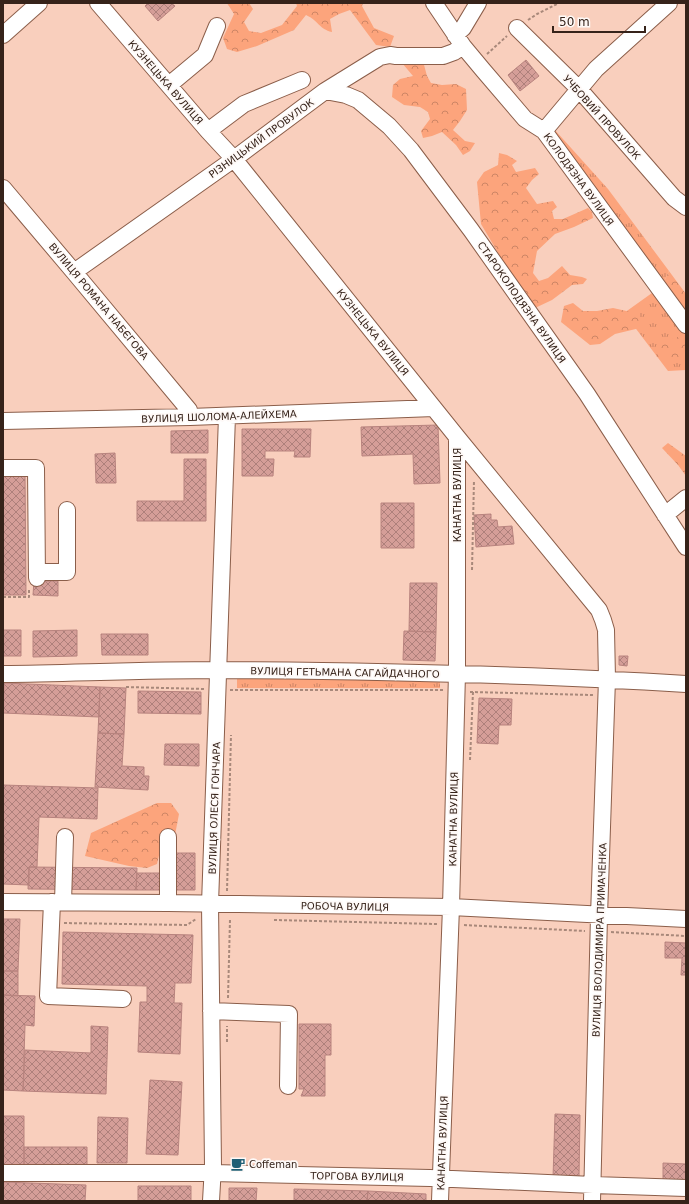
<svg xmlns="http://www.w3.org/2000/svg" width="689" height="1204" font-family="'DejaVu Sans',sans-serif">
<defs>
<pattern id="grass-tufts" width="24" height="20" patternUnits="userSpaceOnUse"><rect width="24" height="20" fill="#fca47c"/><path d="M3 7l-1-3M5 7V3M7 7l1-3M15 17l-1-3M17 17v-4M19 17l1-3" fill="none" stroke="#cd8565"/></pattern>
<pattern id="forest-crowns" width="20" height="18" patternUnits="userSpaceOnUse"><rect width="20" height="18" fill="#fca47c"/><path d="M2 6a3 3 0 1 1 6 0M12 15a3 3 0 1 1 6 0" fill="none" stroke="#cd8565"/></pattern>
<pattern id="building-cross-hatch" width="8" height="8" patternUnits="userSpaceOnUse"><rect width="8" height="8" fill="#d59e98"/><path d="M0 0l8 8M0 8l8-8" fill="none" stroke="#ae807b"/></pattern>
</defs>
<rect width="100%" height="100%" fill="#f9cfbd"/>
<path fill="url(#grass-tufts)" d="M554 129 608 189 669 271 662 286 552 133Z
M652 293 686 335V370L668 371 624 313Z
M237 679H440V688H237Z"/>
<path fill="url(#forest-crowns)" d="M227 3H249L253 9 244 22 249 31 261 33 282 25 297 6 296 3H363L362 6 374 28 394 36 390 47 376 45 350 10 339 14 330 19 332 32C319 29 319 21 306 15L294 30 257 46 237 52 227 49 223 38 234 14Z
M423 61 427 76 431 83 442 85 456 84 466 89 467 110 460 121 453 130 465 141 475 143 470 151 463 155 456 145 442 132 432 136 423 138 421 131 430 119 428 112 420 107 404 105 392 97 393 85 400 79 413 76 402 63Z
M499 153 507 155 517 161 512 165 516 172 535 168 539 174 532 180 526 188 537 204 553 201 557 207 552 211 554 219H563L588 208 592 212 593 218 574 227 555 234 537 251 533 273 539 281 548 278 562 266 570 275 582 277 587 279 583 284 572 285 552 300 535 308 510 273 481 224 477 182 484 172 498 165Z
M669 271 686 294V318L662 286Z
M573 303 583 311H597L613 308 640 314V328L615 334 600 344 590 345 561 322 564 306Z
M677 337 686 339V358L671 365 656 356 659 345Z
M668 443 686 456V476L678 465 662 448Z
M157 803H171L179 814 175 835 160 851 157 864 147 868 129 866 85 856 91 833Z"/>
<path fill="url(#building-cross-hatch)" stroke="#b8837e" d="M148 3H171L175 6 158 21 145 6Z
M526 60 539 76 520 91 508 75Z
M438 425 440 483 414 484 413 454 362 456 361 427Z
M242 429H311L310 457H294L295 451H265V459H274L273 476H242Z
M208 430V453H171V431Z
M115 453 116 483H96L95 454Z
M184 459H206V521H137V501H184Z
M25 472 26 595H3V473Z
M381 503H414V548H381Z
M491 514V520H497L498 527 512 526 514 544 476 547 474 515Z
M34 581H58V596L33 595Z
M410 583H437L436 632 409 631Z
M3 630H21V656H3Z
M77 630V656L33 657V631Z
M404 631 436 632 435 661 403 660Z
M101 634H148V655H102Z
M619 656H628L627 666 619 665Z
M4 683 100 687 99 717 3 713Z
M100 687 126 688 124 734 98 733Z
M138 691 201 692V714L138 713Z
M479 698 512 699 511 725H499L498 744 477 743Z
M98 733 124 734 122 766 144 767V776H149L148 790 95 787Z
M165 744H199V766L164 765Z
M3 785 98 788 97 819 39 817 37 867H29V885L3 884Z
M169 853H195V890H169Z
M29 867 137 868 136 890 28 889Z
M137 873H168L169 890H136Z
M3 919H20L18 971H3Z
M63 932 193 935 191 983H175L174 1003H182L180 1054 138 1052 140 1002H147V986L62 984Z
M665 942 686 943V975H681L682 958H665Z
M3 971H18V996L3 995Z
M3 995 35 996 34 1026 25 1025 23 1091 3 1090Z
M299 1024H331V1055H325V1096H301L304 1089H299Z
M91 1026 108 1027 106 1094 23 1091 25 1050 91 1053Z
M150 1080 182 1082 178 1155 146 1154Z
M555 1114 580 1115 579 1178H553Z
M3 1116H24V1165H3Z
M98 1117 128 1118 127 1163H97Z
M24 1147H87V1165H24Z
M663 1163 686 1164V1181H663Z
M3 1182 86 1185 85 1201H3Z
M138 1186H191V1201H138Z
M229 1188H257L256 1201H229Z
M294 1189 368 1191 367 1201H294Z
M368 1191 426 1194V1201H367Z"/>
<g fill="none" stroke-linecap="round" stroke-linejoin="round">
<defs>
<path id="minor" d="M98 3 208 131 234 159 457 437 599 610 603 620 606 630 607 679 599 916 592 1201
M434 3 463 46 483 70 525 119 544 131 686 325
M517 28 579 89 674 198 686 207
M3 35 39 3
M455 35 463 28 478 3
M169 85 205 55 217 26
M325 91 346 95 358 100 389 126 411 150 471 230 587 394 686 547
M208 131 244 104 302 80
M544 131 596 69 669 3
M3 188 74 272 189 410 190 417
M74 272 234 159 325 91 380 57 390 55 396 56H443L454 52 463 46
M3 421 190 417 434 408
M3 468H36L37 578
M665 515 686 498
M37 572H67V510
M3 674C75 673 147 670 219 670 375 671 531 674 686 684
M3 902 168 903 451 907 686 919
M52 902 48 996 123 999
M63 902 65 837
M168 903V837
M211 1011 289 1014 288 1086
M3 1173H212L430 1178 593 1185 686 1188
M211 1201 213 1166 210 904 227 416
M440 1201 451 907 457 673V437"/>
</defs>
<use href="#minor" stroke="#8b5e4a" stroke-width="18"/>
<path stroke="#a8887a" stroke-width="2" stroke-dasharray="3 2" stroke-linecap="butt" d="M528 20 537 14 559 3
M487 54 507 36
M472 570 474 480
M3 597H29V590
M126 687 204 689
M230 690H444
M470 692 593 695
M470 760 473 692
M227 891 231 735
M274 920 437 924
M64 923 187 925 196 919
M464 925 585 931
M611 932 686 936
M228 998 230 919
M227 1042V1026"/>
<use href="#minor" stroke="#fff" stroke-width="16"/>
</g>
<defs>
<symbol id="cafe-bare" viewBox="-9 -9 18 18"><path d="M-5.5-4.5H6V0H3Q3 3.5 0 3.5H-2.5Q-5.5 3.5-5.5 0ZM3-3.2v2h1.7v-2ZM-6 4.5H4V6H-6Z" fill="#216076" stroke="#fef9f7" stroke-width="2.5" paint-order="stroke"/></symbol>
</defs>
<g fill-rule="evenodd">
<use href="#cafe-bare" x="228" y="1154" width="20" height="20"/>
</g>
<g text-anchor="middle" stroke-width="3.5" stroke-linejoin="round" paint-order="stroke">
<g font-size="10" fill="#36231a" stroke="#fef9f7">
<text transform="translate(166 82) rotate(49)" y="4">КУЗНЕЦЬКА ВУЛИЦЯ</text>
<text transform="translate(602 117) rotate(48)" y="4">УЧБОВИЙ ПРОВУЛОК</text>
<text transform="translate(261 138) rotate(-36)" y="4">РІЗНИЦЬКИЙ ПРОВУЛОК</text>
<text transform="translate(579 179) rotate(54)" y="4">КОЛОДЯЗНА ВУЛИЦЯ</text>
<text transform="translate(99 301) rotate(50)" y="4">ВУЛИЦЯ РОМАНА НАБЄГОВА</text>
<text transform="translate(522 302) rotate(55)" y="4">СТАРОКОЛОДЯЗНА ВУЛИЦЯ</text>
<text transform="translate(373 332) rotate(51)" y="4">КУЗНЕЦЬКА ВУЛИЦЯ</text>
<text transform="translate(219 416) rotate(-2)" y="4">ВУЛИЦЯ ШОЛОМА-АЛЕЙХЕМА</text>
<text transform="translate(457 495) rotate(-90)" y="4">КАНАТНА ВУЛИЦЯ</text>
<text transform="translate(345 672) rotate(1)" y="4">ВУЛИЦЯ ГЕТЬМАНА САГАЙДАЧНОГО</text>
<text transform="translate(214 808) rotate(-88)" y="4">ВУЛИЦЯ ОЛЕСЯ ГОНЧАРА</text>
<text transform="translate(453 819) rotate(-89)" y="4">КАНАТНА ВУЛИЦЯ</text>
<text transform="translate(345 906) rotate(1)" y="4">РОБОЧА ВУЛИЦЯ</text>
<text transform="translate(599 940) rotate(-88)" y="4">ВУЛИЦЯ ВОЛОДИМИРА ПРИМАЧЕНКА</text>
<text transform="translate(442 1143) rotate(-88)" y="4">КАНАТНА ВУЛИЦЯ</text>
<text transform="translate(357 1176) rotate(1)" y="4">ТОРГОВА ВУЛИЦЯ</text>
</g>
<g font-size="10" fill="#36231a" stroke="#fef9f7" text-anchor="start">
<text x="249" y="1168">Coffeman</text>
</g>
</g>
<rect width="689" height="1204" fill="none" stroke="#36231a" stroke-width="8"/>
<path d="M553 26v6h92v-6" fill="none" stroke="#36231a" stroke-width="2"/>
<text x="559" y="26" font-size="12" fill="#36231a" stroke="#fef9f7" stroke-width="3" paint-order="stroke">50 m</text>
</svg>
